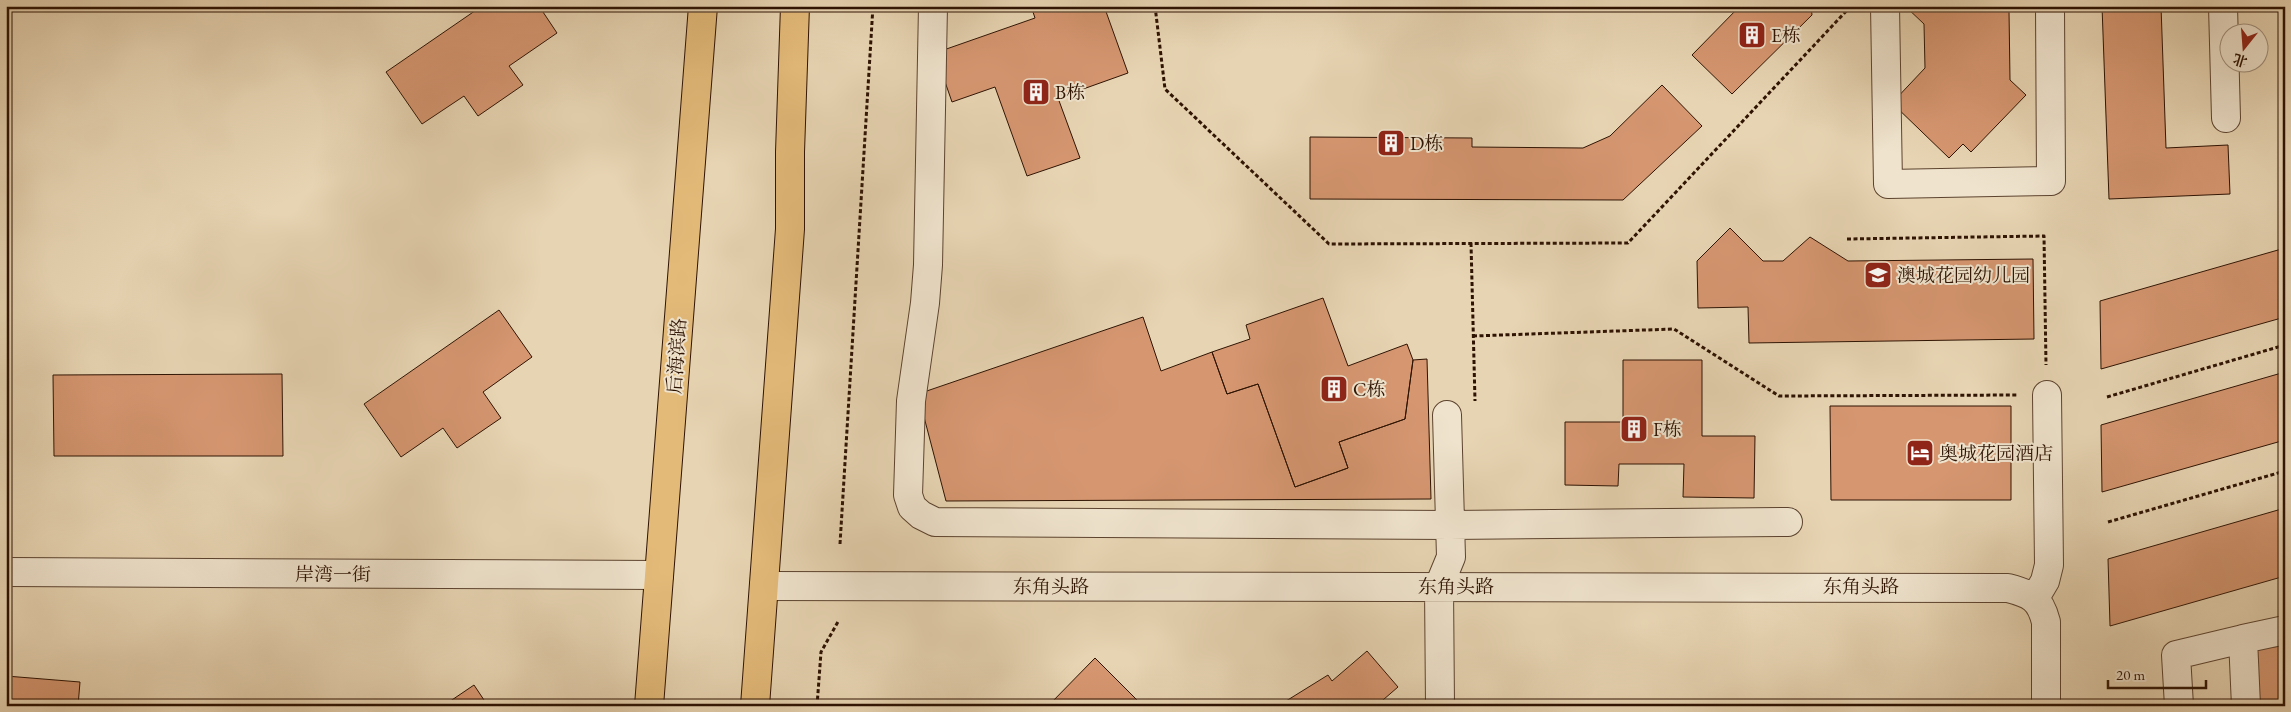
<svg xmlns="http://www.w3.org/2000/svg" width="2291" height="712" font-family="'EB Garamond','Noto Serif SC',serif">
<rect width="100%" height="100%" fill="#e7d4b2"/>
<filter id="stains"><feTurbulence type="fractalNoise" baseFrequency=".004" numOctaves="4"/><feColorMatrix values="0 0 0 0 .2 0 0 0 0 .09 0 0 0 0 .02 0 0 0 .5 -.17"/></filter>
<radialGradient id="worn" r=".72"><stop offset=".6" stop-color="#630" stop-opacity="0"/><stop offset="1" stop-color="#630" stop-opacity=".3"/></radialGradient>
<path fill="#d59670" stroke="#2e1303" d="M482 6H539L557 33 509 66 523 85 478 116 464 96 422 124 386 72Z
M1031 6H1104L1128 73 1058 98 1080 158 1027 176 995 87 952 102 935 53 1035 18Z
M1740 6H1811L1812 15 1732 94 1692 55Z
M1905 6H2014L2009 11 2010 80 2026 95 1971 152 1963 144 1949 158 1892 103 1925 68 1924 24Z
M2102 6H2161L2166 148 2228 145 2230 194 2109 199Z
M1662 85 1702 126 1623 200 1310 199V137L1472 138V147L1583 148 1610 136Z
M1730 228 1763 261H1783L1810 237 1848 261 2033 259 2034 339 1749 343 1748 307 1698 308 1697 261Z
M2285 248V317L2101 369 2100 301Z
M1323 298 1348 366 1407 344 1413 360 1405 419 1339 442 1348 468 1295 487 1258 384 1227 394 1212 352 1250 339 1246 325Z
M499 310 532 357 483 392 501 418 457 448 443 428 401 457 364 404Z
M1143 317 1161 371 1212 352 1227 394 1258 384 1295 487 1348 468 1339 442 1405 419 1413 360 1427 359 1431 499 946 501 918 394Z
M1623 360H1702V436H1755L1754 498 1683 497 1684 464H1619L1618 486 1565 485V422H1623Z
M2285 372V440L2102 492 2101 425Z
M282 374 283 456H54L53 375Z
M1830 406H2011V500H1831Z
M2285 508V576L2110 626 2108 559Z
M2285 646V705L2259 706 2256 648Z
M1367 651 1398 687 1376 706H1278L1328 675 1332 681Z
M1095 658 1143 706H1048Z
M6 676 80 682 78 706H6Z
M474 685 488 706H443Z"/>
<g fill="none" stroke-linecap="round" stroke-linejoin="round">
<defs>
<path id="minor" d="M933 6 928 265 925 303 911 401 908 495 912 507 921 515 935 522 1450 525 1788 522
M1885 6 1888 184 2051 181 2050 6
M2223 6 2226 118
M6 572 659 575
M764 586 2008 588C2031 594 2040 598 2046 622V706
M2035 598 2045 581 2049 565 2047 395
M1440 706 1439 586 1451 557 1447 415
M2179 706 2176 655 2243 639
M2246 706 2243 639 2285 630"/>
<path id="major" d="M649 706 703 6
M755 706 790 229V152L795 6"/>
</defs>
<use href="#minor" stroke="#5c432f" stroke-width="30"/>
<use href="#major" stroke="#2e1303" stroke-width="30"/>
<path stroke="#2e1303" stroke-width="3" stroke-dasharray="4 2.5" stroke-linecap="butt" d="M1155 6 1165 89 1329 244 1628 243 1851 6
M1847 239 2044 236 2046 365
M1471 243 1475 401
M1473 336 1674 329 1779 396 2017 395
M2107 397 2285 345
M2108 522 2285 471
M840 544 873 6
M817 706 821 652 839 620"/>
<use href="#minor" stroke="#efe3cd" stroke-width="28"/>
<use href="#major" stroke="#e4ba79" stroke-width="28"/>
</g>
<defs>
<symbol id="building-square" viewBox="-11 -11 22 22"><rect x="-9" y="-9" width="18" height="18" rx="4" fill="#8f2418" stroke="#efe3cd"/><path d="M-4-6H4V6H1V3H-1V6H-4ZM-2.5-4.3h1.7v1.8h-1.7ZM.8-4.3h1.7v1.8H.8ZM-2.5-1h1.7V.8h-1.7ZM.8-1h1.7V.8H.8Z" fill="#fff"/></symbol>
<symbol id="school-square" viewBox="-11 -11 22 22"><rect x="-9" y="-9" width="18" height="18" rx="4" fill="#8f2418" stroke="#efe3cd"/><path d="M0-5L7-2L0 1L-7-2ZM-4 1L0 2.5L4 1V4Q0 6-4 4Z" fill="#fff"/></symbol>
<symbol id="hotel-square" viewBox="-11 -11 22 22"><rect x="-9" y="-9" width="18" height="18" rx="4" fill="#8f2418" stroke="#efe3cd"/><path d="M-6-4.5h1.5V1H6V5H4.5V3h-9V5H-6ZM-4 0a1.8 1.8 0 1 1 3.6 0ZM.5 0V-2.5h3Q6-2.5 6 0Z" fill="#fff"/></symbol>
</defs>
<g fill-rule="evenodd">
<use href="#building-square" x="1736" y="19" width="32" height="32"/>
<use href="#building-square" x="1020" y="76" width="32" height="32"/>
<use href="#building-square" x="1375" y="127" width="32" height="32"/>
<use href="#school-square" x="1862" y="259" width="32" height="32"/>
<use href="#building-square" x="1318" y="373" width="32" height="32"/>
<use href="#building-square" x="1618" y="413" width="32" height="32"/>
<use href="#hotel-square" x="1904" y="437" width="32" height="32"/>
</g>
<g text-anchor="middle" stroke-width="4" stroke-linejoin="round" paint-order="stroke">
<g font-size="19" fill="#2e1303" stroke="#efe3cd" text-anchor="start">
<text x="1771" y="42">E栋</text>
<text x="1055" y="99">B栋</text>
<text x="1410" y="150">D栋</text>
<text x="1897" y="282">澳城花园幼儿园</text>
<text x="1353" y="396">C栋</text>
<text x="1653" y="436">F栋</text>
<text x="1939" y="460">奥城花园酒店</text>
</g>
<g font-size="19" fill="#2e1303" stroke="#efe3cd">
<text transform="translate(676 356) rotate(-86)" y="7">后海滨路</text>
<text x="333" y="581">岸湾一街</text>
<text x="1051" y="593">东角头路</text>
<text x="1456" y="593">东角头路</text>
<text x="1861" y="593">东角头路</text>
</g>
</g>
<rect width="2291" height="712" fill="none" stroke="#e7d4b2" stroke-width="25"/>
<rect x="8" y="8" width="2276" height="697" fill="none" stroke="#2e1303" stroke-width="2.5"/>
<rect x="12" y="12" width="2266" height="687" fill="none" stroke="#2e1303"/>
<g transform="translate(2244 48) rotate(197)"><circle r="24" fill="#efe3cd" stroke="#a2907c"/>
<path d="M0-4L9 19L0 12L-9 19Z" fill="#8f2418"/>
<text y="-8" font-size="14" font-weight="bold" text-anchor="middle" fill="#2e1303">北</text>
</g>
<path d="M2108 680v8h98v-8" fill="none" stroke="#2e1303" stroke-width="2.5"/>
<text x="2116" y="680" font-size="15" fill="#2e1303" stroke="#efe3cd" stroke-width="4" paint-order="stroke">20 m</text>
<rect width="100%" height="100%" filter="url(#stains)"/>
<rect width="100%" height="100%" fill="url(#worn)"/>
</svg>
